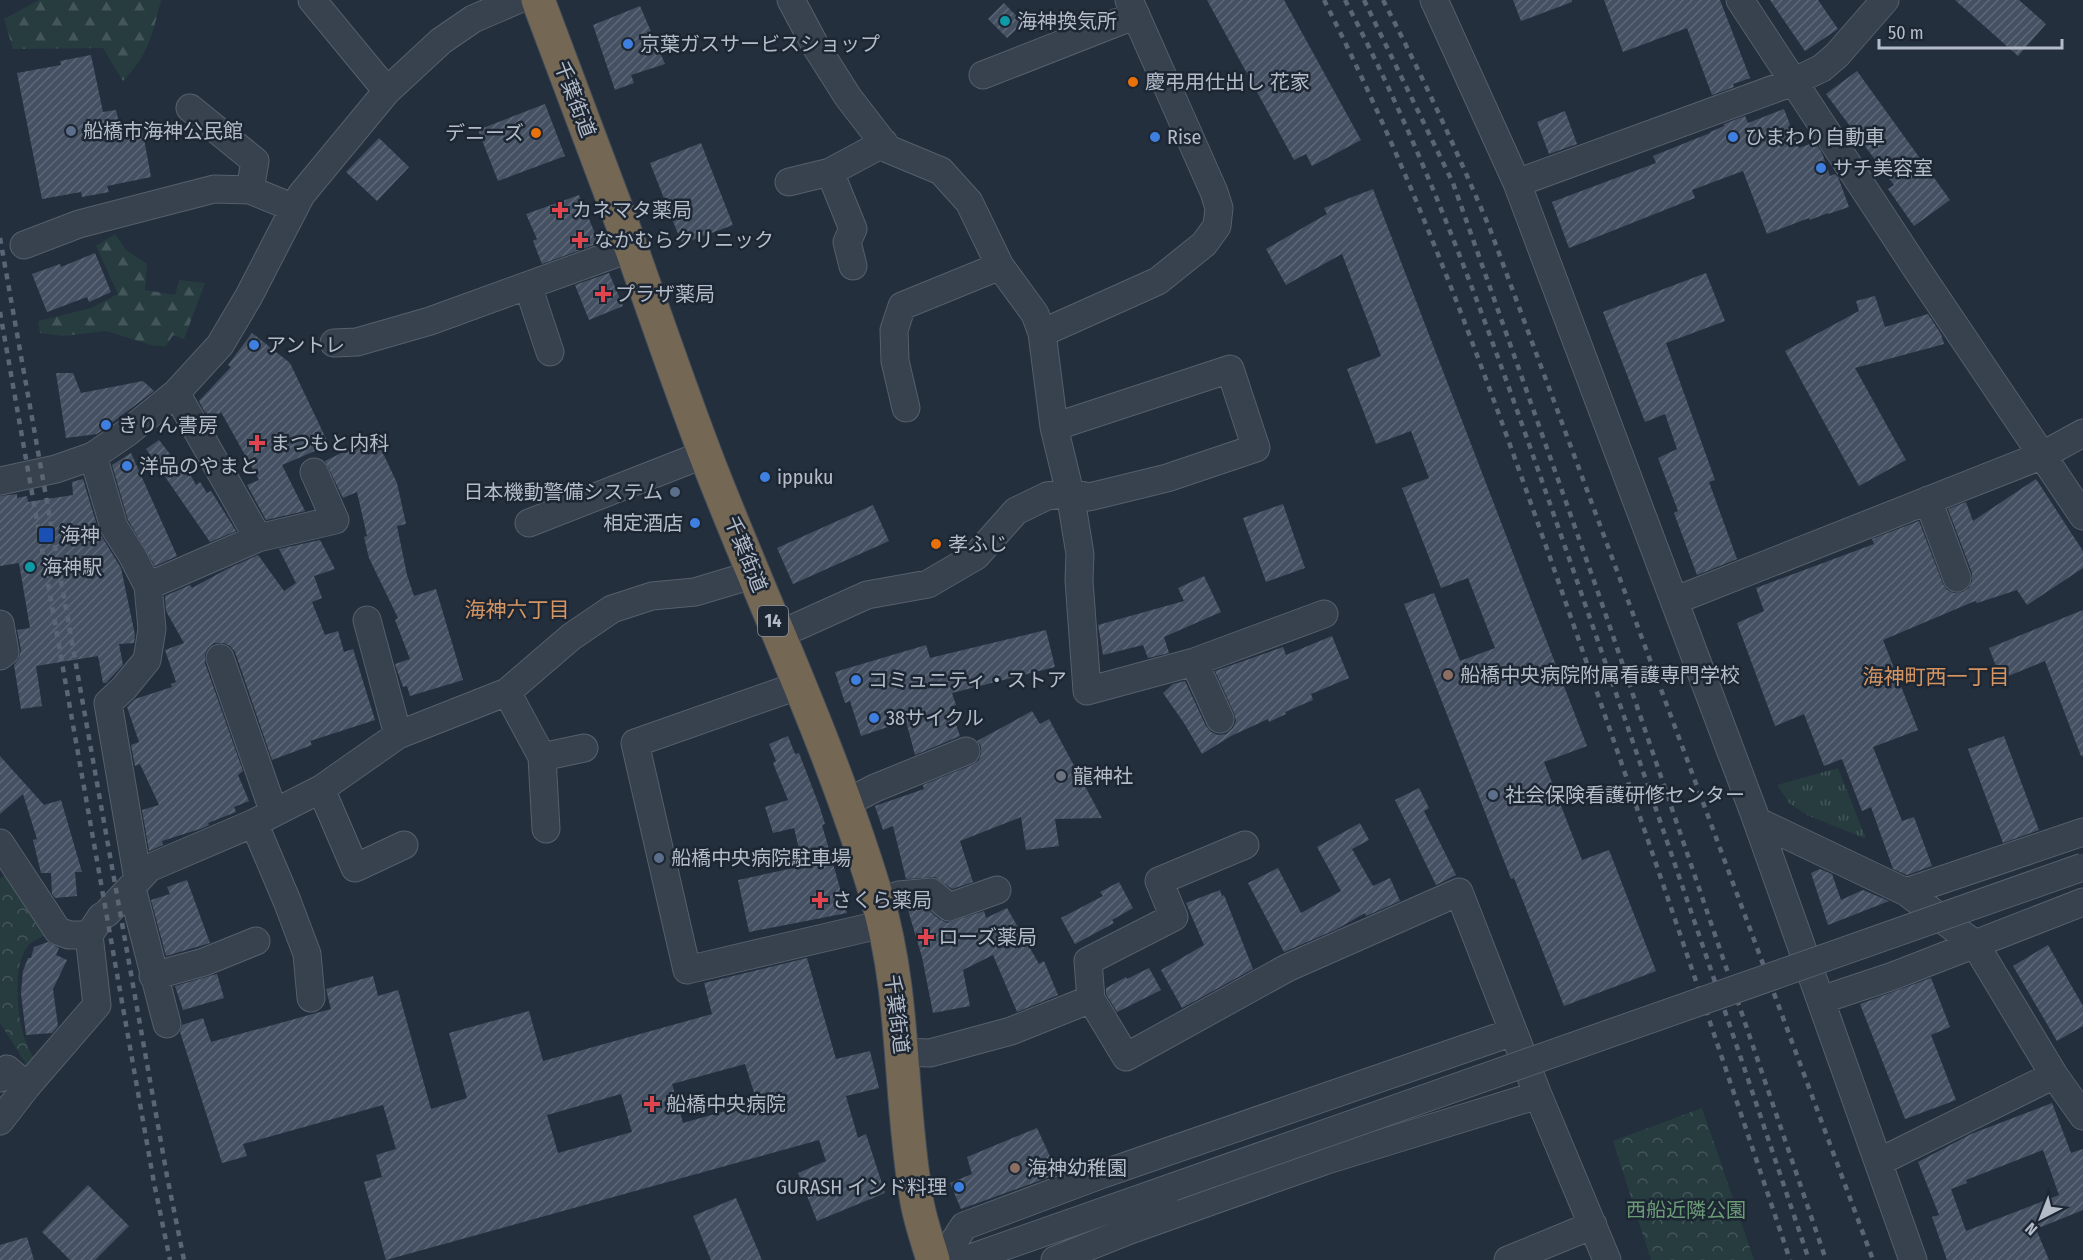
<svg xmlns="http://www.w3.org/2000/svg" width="2083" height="1260" font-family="'Fira Sans Condensed','Noto Sans JP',sans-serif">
<defs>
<pattern id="grass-tufts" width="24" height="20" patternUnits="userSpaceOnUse" patternTransform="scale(1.5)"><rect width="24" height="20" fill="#263c3f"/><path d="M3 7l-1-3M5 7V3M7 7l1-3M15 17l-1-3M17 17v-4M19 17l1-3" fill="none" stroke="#435659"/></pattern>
<pattern id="forest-firs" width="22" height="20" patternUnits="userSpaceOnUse" patternTransform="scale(1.5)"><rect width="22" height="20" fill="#263c3f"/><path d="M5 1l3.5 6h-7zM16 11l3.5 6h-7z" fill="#435659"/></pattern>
<pattern id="park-crowns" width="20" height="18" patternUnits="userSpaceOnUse" patternTransform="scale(1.5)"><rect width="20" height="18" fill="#263c3f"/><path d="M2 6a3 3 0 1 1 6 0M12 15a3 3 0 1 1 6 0" fill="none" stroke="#435659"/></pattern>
<pattern id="building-hatch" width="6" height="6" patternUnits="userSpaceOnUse" patternTransform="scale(1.5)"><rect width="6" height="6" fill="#455162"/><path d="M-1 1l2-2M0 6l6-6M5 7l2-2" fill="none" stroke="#5d6877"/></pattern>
</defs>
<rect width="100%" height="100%" fill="#242f3e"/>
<path fill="url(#grass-tufts)" d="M1838 768 1866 839 1807 815 1789 803 1777 785Z"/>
<path fill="url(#forest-firs)" d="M39 0H161C152 35 149 54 123 81L103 48 13 49 4 19Z
M115 234 126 250 147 264 145 290 175 295 179 280 205 283 184 339 173 335 166 346H155L106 331 63 336 40 333 38 321 91 308 118 294 96 246Z"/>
<path fill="url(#park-crowns)" d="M9 871 51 933C45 936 35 939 30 944 11 961 17 1018 25 1040 28 1049 34 1057 38 1065L31 1072 0 1023V879Z
M1702 1108 1754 1260H1651L1613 1141Z"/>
<path fill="url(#building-hatch)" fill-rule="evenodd" d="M1207 0H1284L1361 140 1312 166 1306 154 1294 160Z
M1513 0H1572V2L1521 21Z
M1604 0H1720L1750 78 1733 84 1734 87 1712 95 1687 28 1623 52Z
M1770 0H1818L1838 29 1805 51Z
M1955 0H2019L2046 24 2018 56Z
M1004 3 1023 23 1007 38 988 19Z
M640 6 665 64 631 75 634 83 615 90 593 25Z
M91 55 103 112 116 110 121 132 142 128 151 177 107 186 109 192 82 197 81 192 42 199 17 73 61 65 60 61Z
M1857 71 1950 200 1914 226 1888 189 1894 185 1826 94Z
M545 104 565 156 498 181 478 130Z
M1784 109 1799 148 1815 142 1822 153 1830 176 1835 174 1838 177 1849 207 1828 214V213L1810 220 1809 218 1767 234 1743 171 1692 190 1695 198 1569 248 1552 202 1656 163 1653 156 1710 133V132L1724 126V124L1745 116 1748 123Z
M1565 111 1577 144 1549 154 1537 122Z
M379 138 409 167 377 201 346 172Z
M701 143 733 225 682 244 650 163Z
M1373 189 1587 746 1544 762 1582 860 1609 850 1656 971 1564 1006 1514 878 1511 879 1404 604 1434 593 1460 661 1495 648 1468 578 1441 588 1402 488 1429 478 1411 431 1376 444 1347 369 1381 356 1342 254 1286 285 1266 249 1327 214 1324 208Z
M579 195 599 243 542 264 533 241 537 239 526 214Z
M95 253 111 292 89 302 87 297 47 312 32 274 60 264 61 267Z
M609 273 623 306 589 320 575 285Z
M1706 273 1725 321 1666 343 1715 480 1709 482 1737 559 1697 575 1674 513 1678 511 1658 458 1677 449 1665 414 1645 422 1603 312Z
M1875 296 1885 327 1928 314 1941 334 1944 344 1855 368 1906 460 1859 486 1785 351 1859 311 1856 301Z
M252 333 290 363 329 445 282 465 305 511 266 520 247 485 259 480 221 412 214 420 204 411 199 401 231 367 228 365Z
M56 373H73L81 393 143 381 154 391 97 434 66 438Z
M159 440 187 476 190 474 196 485 200 482 207 493 211 491 236 531 210 542 146 449Z
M362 443 368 455 381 449 397 483 406 524 397 526 407 575 414 596 436 589 463 680 410 696 407 686 403 687 395 664 410 659 395 620 398 618 369 558 364 537 367 536 357 492 343 498 325 461Z
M131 453 177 556 155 566 128 520 112 465Z
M83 479 99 532 121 568 135 635 134 643 119 644 123 665 106 683H103L98 656 36 666 42 706 21 709 14 665 19 658 21 650 17 630 30 628 19 563 0 566V496L17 494V498L27 496 28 502 73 495 72 482Z
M2036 479 2083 551V568L2027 605 2017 590 1977 603 1975 601 1883 640 1918 730 1873 747 1902 821 1914 817 1932 866 1907 875 1893 869 1871 807 1862 811 1842 759 1824 766 1804 714 1775 726 1737 623 1764 611 1756 588 1874 544 1872 539 1919 521 1943 584 1947 590 1954 593 1963 592 1969 588 1972 581V573L1948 509 1966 502 1973 521Z
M1283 504 1305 568 1266 582 1243 518Z
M873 505 889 541 793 584 777 548Z
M320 540 335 569 314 576 322 598 312 602 325 635 338 631 344 652 353 649 375 720 310 741 312 745 272 760 235 652 230 646 224 643H214L208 648 205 654V663L243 771 238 775 249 801 234 807 236 812 208 823 209 825 203 828 162 841 163 845 149 851 142 810 159 805 140 764 135 766 131 745 139 742 127 707 135 699 172 687 171 684 176 682 165 650 184 643 166 611 165 596 190 585 192 588 227 569 258 555 284 591 296 583 279 549Z
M1204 576 1221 612 1164 637 1169 653 1148 658 1143 645 1103 655 1098 625 1184 601 1178 588Z
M2083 610V756H2081L2045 661 2001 679 1989 648Z
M1046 630 1055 667 952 693 956 705 950 707 960 736 915 755 906 721 861 736 850 701 845 703 835 672 926 645 930 658Z
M1332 636 1349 678 1311 694 1313 700 1285 712 1286 714 1269 722 1268 719 1231 736 1202 754 1184 723 1163 693 1173 684 1185 681 1206 726 1211 732 1218 735 1226 734 1233 728 1236 721 1234 713 1215 671 1283 647 1286 655Z
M1032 711 1040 724 1049 719 1102 818 1055 819 1059 846 1026 850 1021 817 960 841 973 882 952 889 935 877 906 879 893 826 883 830 875 806 924 789 923 785 972 765 979 760 981 754V746L977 741Z
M788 736 795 754 799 753 819 805 825 824 822 825 847 913 749 932 738 880 803 866 794 828 773 833 765 807 788 800 773 763 776 761 769 744Z
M2004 736 2039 830 2003 843 1968 749Z
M0 756 44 805 61 800 82 872H75L77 896 55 898 52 894 51 873H41L33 840 37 839 23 794 0 814Z
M1419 788 1429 808 1424 811 1456 875 1436 885 1395 800Z
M1360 823 1369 840 1352 849 1373 886 1390 878 1400 901 1366 916 1365 913 1337 929 1284 952 1248 883 1278 868 1301 913 1341 891 1317 847Z
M1820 869 1832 874 1841 900 1863 890 1889 901 1828 925 1811 873Z
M187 880 210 943 166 956 151 900 170 894 167 887Z
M1119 882 1133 908 1112 920 1114 923 1075 944 1061 918 1103 896 1100 892Z
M1220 890 1222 896 1224 895 1253 969 1182 1008 1161 970 1204 945 1186 903Z
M926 908 939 919 947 923 984 911 986 918 1007 908 1039 964 1044 961 1058 995 1017 1012 993 955 963 970 970 1006 933 1013 922 957 908 910Z
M48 942 59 948 56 955 67 960 53 989 58 1026 52 1033 26 1035 21 993 23 971 28 958H31L34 947Z
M2048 945 2083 1006V1026L2057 1041 2013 966Z
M807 958 836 1059 870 1051 879 1088 846 1096 858 1138 866 1134 885 1193 817 1221 798 1173 826 1161 819 1140 386 1260 364 1182 382 1177 376 1155 396 1149 383 1105 243 1144 247 1156 222 1163 180 1032 182 1025 203 1018 211 1042 331 1009 326 989 373 976 378 996 398 990 431 1109 467 1098 449 1033 529 1011 543 1061 712 1014 704 983ZM745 1064 757 1102 683 1123 672 1084ZM621 1094 632 1132 558 1153 547 1115Z
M1149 968 1161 990 1117 1012 1106 994V988L1126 977 1127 979Z
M217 974 224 998 183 1010 175 986Z
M1931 978 1950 1027 1931 1035 1956 1100 1905 1119 1860 1004Z
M2052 1103 2071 1153 2083 1149V1210L2036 1229 2049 1260H1947L1932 1217 1939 1215 1918 1162 1971 1134ZM2043 1150 2059 1195 1966 1231 1951 1189 1967 1183 1966 1180Z
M1037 1128 1058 1174 961 1209 950 1183 972 1174 967 1157Z
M88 1185 129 1226 95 1260H70L42 1232Z
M736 1198 762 1260H711L693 1216Z
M27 1237 34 1260H0V1245Z"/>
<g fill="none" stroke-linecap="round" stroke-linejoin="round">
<defs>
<path id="minor" d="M312 0 387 91
M791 0 815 45 848 97 888 149 941 171 969 202 1000 266 1035 314 1042 333
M1129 0 1214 192 1219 208 1217 226 1204 244 1158 281 1042 333 1054 427 1070 493 1080 554 1079 580 1087 691 1194 662 1324 614
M1434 0 1517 183 1754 813 1913 1260
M1740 0 1916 268 2083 516
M983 75 1136 15
M190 108 255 161 250 190
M830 172 853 229 847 242 853 266
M789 182 830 172 884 143
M1517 183 1793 82 1822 68 1837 55 1885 0
M24 245 79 224 214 189 250 190 294 208
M528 286 550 352
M334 343 357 342 430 321 631 248
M176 393 258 538
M906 408 895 361 894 330 902 306 1000 266
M93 456 114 527 132 555 148 586 152 629 147 660 124 688 108 703 138 880
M0 481 56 469 93 456 128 432 176 393 220 345 249 296 301 195 387 91 441 41 473 19 517 0
M1928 500 1957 578
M529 523 705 454
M148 586 258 538 335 520 314 472
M1674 599 1689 595 2043 455 2083 433
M367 620 398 735
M0 624 5 652 0 656
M777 633 796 627 867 595 928 584 976 556 1016 511 1047 496 1070 493 1089 497 1167 478 1256 448 1230 369 1054 427
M220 658 274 813
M1194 662 1220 719
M800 685 635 743 687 970 883 924
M507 692 542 757 546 829
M542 757 584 748
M321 789 355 868 404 845
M846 803 875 788 966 751
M1757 821 1906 892 1975 944 2054 1075 2083 1116
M254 823 287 901 307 954 311 998
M0 843 58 931 69 935H89
M132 888 167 1024
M1906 892 2083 832
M878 902 899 895 931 892 949 907 997 890
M153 976 204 962 256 941
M1091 999 1088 961 1174 917 1159 881 1245 845
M1821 1000 1893 976 2083 902
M902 1052 930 1053 1011 1031 1091 999 1126 1057 1287 968 1459 892 1538 1095 1607 1260
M0 1078 7 1069 27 1086
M0 1121 27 1086 97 1005 89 935 101 917 107 913 149 868 254 823 321 789 398 735 507 692 571 637 612 609 652 596 695 592 755 574
M1879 1162 2054 1075
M942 1260 964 1226 1103 1174 1513 1032
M965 1260 1173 1187
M1055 1260 1130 1230 1324 1161 1538 1095
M1508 1260 1593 1225"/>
<path id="highway" d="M538 0C569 83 601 166 632 250 658 323 683 397 711 469 767 612 833 751 877 898 906 995 899 1098 916 1196 919 1218 927 1239 933 1260"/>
</defs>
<use href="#minor" stroke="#565f6c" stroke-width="29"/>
<use href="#highway" stroke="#434c59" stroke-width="35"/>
<use href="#minor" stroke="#38414e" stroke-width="27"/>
<use href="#highway" stroke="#746855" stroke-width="33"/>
<path stroke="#5a6575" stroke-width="4.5" stroke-dasharray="6 6" stroke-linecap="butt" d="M1324 0C1420 189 1491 389 1561 589 1639 812 1715 1036 1790 1260
M1345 0C1435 171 1498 356 1562 538 1646 778 1728 1019 1809 1260
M1364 0 1453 183 1600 598 1826 1260
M1383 0C1422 75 1457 151 1490 229L1873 1260
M0 238 167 1176 184 1260
M0 312 154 1183 170 1260"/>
<defs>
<path id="minor-bridge" d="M1173 1187 2083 867"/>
</defs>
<use href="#minor-bridge" stroke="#565f6c" stroke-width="29" stroke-linecap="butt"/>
<use href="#minor-bridge" stroke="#38414e" stroke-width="27"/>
</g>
<g fill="#0f9aa8" stroke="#1d2633" stroke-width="2">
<circle cx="1005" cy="21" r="6"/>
<circle cx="30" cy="567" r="6"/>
</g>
<g fill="#3f7fe0" stroke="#1d2633" stroke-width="2">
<circle cx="628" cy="44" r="6"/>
<circle cx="1155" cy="137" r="6"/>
<circle cx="1733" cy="137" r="6"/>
<circle cx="1821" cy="168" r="6"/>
<circle cx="254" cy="345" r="6"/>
<circle cx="106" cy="425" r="6"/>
<circle cx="127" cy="466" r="6"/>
<circle cx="765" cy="477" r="6"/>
<circle cx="695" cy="523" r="6"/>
<circle cx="856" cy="680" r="6"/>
<circle cx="874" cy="718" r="6"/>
<circle cx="959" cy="1187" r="6"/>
</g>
<g fill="#e8710a" stroke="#1d2633" stroke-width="2">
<circle cx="1133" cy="82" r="6"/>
<circle cx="536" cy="133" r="6"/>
<circle cx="936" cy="544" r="6"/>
</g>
<g fill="#5c6f8a" stroke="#1d2633" stroke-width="2">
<circle cx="71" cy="131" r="6"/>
<circle cx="675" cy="492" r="6"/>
<circle cx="1493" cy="795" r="6"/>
<circle cx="659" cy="858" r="6"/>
</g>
<g fill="#e0444e" stroke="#1d2633" stroke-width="2">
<path d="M557 201h6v6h6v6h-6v6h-6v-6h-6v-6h6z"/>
<path d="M577 231h6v6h6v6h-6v6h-6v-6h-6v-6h6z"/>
<path d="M600 285h6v6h6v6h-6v6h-6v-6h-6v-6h6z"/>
<path d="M254 434h6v6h6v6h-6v6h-6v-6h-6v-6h6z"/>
<path d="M817 891h6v6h6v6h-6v6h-6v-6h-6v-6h6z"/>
<path d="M923 928h6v6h6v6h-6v6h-6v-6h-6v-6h6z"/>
<path d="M649 1095h6v6h6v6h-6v6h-6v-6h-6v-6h6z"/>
</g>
<rect fill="#1a4fb4" stroke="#1d2633" stroke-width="2" x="38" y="527" width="16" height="16" rx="3"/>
<g fill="#8d6e63" stroke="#1d2633" stroke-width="2">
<circle cx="1448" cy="675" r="6"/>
<circle cx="1015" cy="1168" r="6"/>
</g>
<circle fill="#6b7280" stroke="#1d2633" stroke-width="2" cx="1061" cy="776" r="6"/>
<g text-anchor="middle" stroke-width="5" stroke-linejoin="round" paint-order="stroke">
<rect fill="#1d2633" stroke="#878f9c" stroke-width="1.5" x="758" y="606" width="30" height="30" rx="4.5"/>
<g font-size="18" font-weight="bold" fill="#b4bcc9">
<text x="773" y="627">14</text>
</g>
<g font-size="20" fill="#b4bcc9" stroke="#1d2633" text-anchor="start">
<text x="1017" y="28">海神換気所</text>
<text x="640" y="51">京葉ガスサービスショップ</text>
<text x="1145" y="89">慶弔用仕出し 花家</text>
<text x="83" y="138">船橋市海神公民館</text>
<text x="524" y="140" text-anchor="end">デニーズ</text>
<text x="1167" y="144">Rise</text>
<text x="1745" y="144">ひまわり自動車</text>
<text x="1833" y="175">サチ美容室</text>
<text x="572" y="217">カネマタ薬局</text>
<text x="594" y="247">なかむらクリニック</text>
<text x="615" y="301">プラザ薬局</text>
<text x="266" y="352">アントレ</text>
<text x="118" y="432">きりん書房</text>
<text x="270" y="450">まつもと内科</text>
<text x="139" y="473">洋品のやまと</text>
<text x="777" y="484">ippuku</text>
<text x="663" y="499" text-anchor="end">日本機動警備システム</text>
<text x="683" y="530" text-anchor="end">相定酒店</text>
<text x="60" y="542">海神</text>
<text x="948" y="551">孝ふじ</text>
<text x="42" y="574">海神駅</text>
<text x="1460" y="682">船橋中央病院附属看護専門学校</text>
<text x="868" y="687">コミュニティ・ストア</text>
<text x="886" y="725">38サイクル</text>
<text x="1073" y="783">龍神社</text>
<text x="1505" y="802">社会保険看護研修センター</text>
<text x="671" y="865">船橋中央病院駐車場</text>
<text x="832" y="907">さくら薬局</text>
<text x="938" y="944">ローズ薬局</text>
<text x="666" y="1111">船橋中央病院</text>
<text x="1027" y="1175">海神幼稚園</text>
<text x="947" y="1194" text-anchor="end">GURASH インド料理</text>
</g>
<g font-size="20" fill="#b4bcc9" stroke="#1d2633">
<text transform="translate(575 99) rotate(69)" y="7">千葉街道</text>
<text transform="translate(746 554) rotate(68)" y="7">千葉街道</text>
<text transform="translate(897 1014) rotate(83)" y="7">千葉街道</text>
</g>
<g font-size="20" fill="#6b9a76" stroke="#1d2633">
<text x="1686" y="1217">西船近隣公園</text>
</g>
<g font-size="21" fill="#d59563" stroke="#1d2633">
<text x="517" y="617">海神六丁目</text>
<text x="1936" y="684">海神町西一丁目</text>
</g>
</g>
<g transform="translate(2041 1218) rotate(222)" stroke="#1d2633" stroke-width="4.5" paint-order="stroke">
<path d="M0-4.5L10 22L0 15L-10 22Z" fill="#b4bcc9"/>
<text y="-9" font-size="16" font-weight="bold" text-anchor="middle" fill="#b4bcc9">N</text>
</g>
<path d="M1879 39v9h183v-9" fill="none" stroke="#b4bcc9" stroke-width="3"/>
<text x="1888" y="39" font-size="18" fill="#b4bcc9" stroke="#1d2633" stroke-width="4.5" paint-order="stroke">50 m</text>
</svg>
